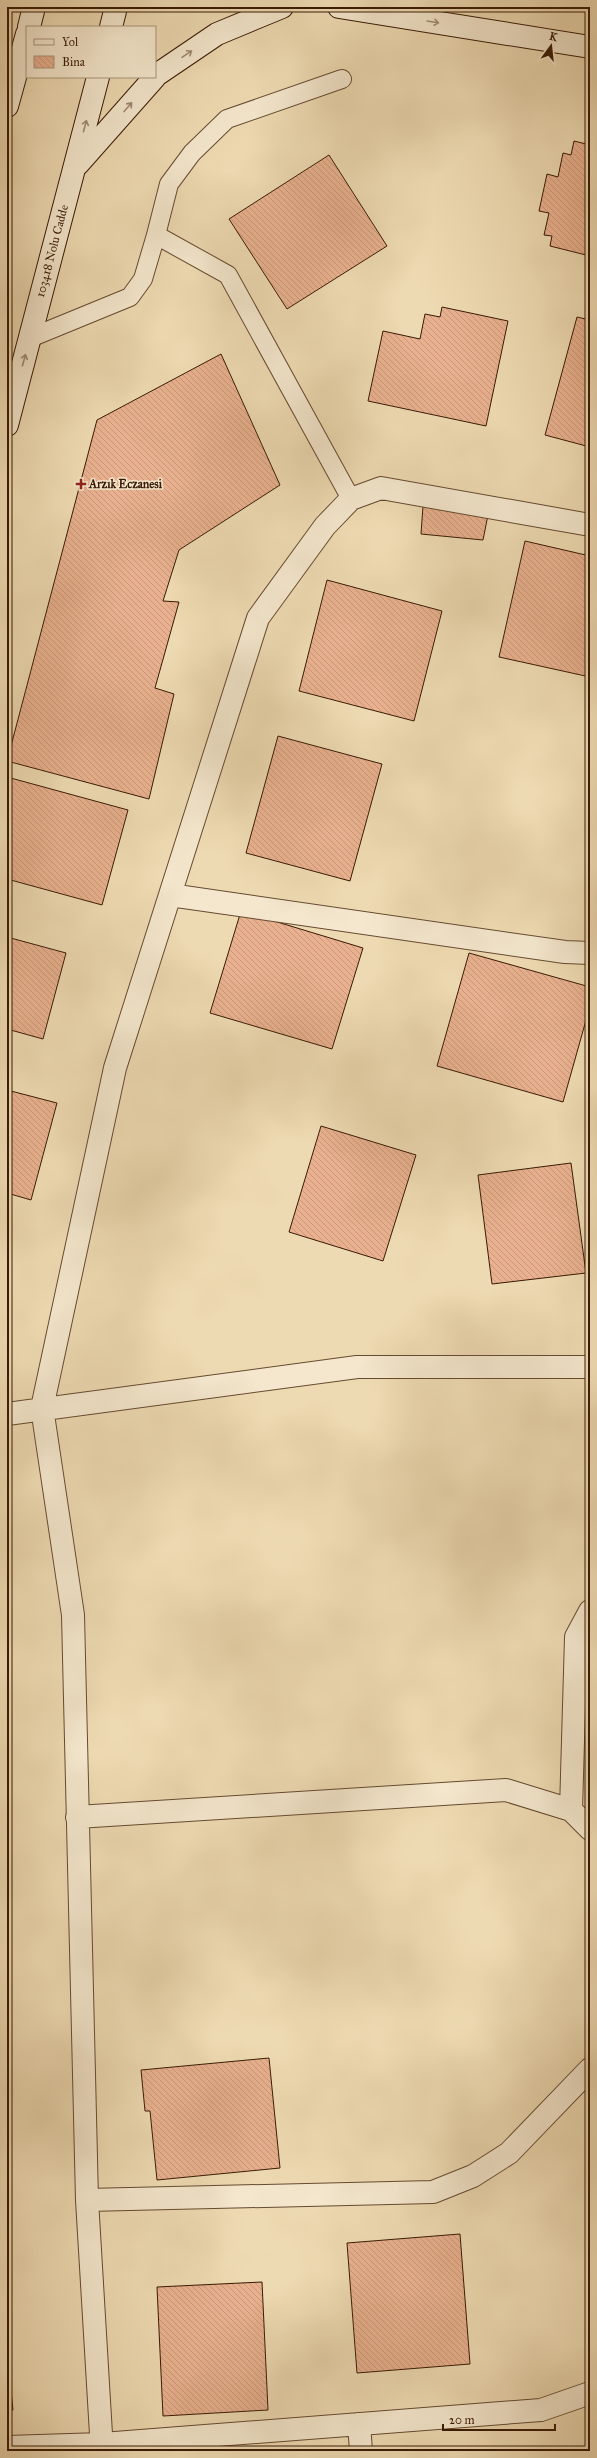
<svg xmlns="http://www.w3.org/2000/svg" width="597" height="2458" font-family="'IM FELL Great Primer',serif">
<defs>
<pattern id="building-back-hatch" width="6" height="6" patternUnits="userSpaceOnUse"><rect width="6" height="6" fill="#e9b18f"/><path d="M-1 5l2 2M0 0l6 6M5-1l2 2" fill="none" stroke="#c9987a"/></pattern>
</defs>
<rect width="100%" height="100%" fill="#eedab2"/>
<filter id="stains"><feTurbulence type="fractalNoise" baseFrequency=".005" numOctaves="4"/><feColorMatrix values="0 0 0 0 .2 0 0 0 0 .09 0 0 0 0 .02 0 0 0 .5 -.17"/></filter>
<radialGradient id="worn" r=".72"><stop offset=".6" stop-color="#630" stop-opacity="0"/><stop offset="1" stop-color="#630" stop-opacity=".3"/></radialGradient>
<path fill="url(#building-back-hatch)" stroke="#391a05" d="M574 141 590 145V256L550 246 552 236 544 235 549 213 539 211 547 174 558 177 563 153 571 155Z
M329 155 387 246 287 309 229 219Z
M442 307 508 321 486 426 368 401 383 331 420 339 425 314 440 317Z
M577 317 590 320V447L545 435Z
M221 354 280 485 179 550 163 601 179 602 155 688 174 694 149 799 7 761 97 420Z
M423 506 488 515 483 540 421 534Z
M525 541 590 556V677L499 657Z
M327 580 442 611 414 721 299 691Z
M278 736 382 764 350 881 246 853Z
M7 777 128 810 102 905 7 879Z
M241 911 363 948 332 1049 210 1013Z
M7 937 66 953 43 1039 7 1029Z
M469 953 590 987V1006L563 1102 437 1066Z
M7 1090 57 1103 31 1200 7 1193Z
M321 1126 416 1155 383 1261 289 1232Z
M571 1163 586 1273 492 1284 478 1175Z
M269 2058 280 2168 157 2180 150 2111H145L141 2070Z
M460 2234 470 2364 357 2373 347 2243Z
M262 2282 268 2410 163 2416 157 2287Z
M7 2352 13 2410H7Z"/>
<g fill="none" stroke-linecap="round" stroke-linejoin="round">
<defs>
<path id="lane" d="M342 79 227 119 192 153 169 184 156 235 228 275 351 499
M30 338 130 297 143 279 156 235"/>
<path id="street" d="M170 895 565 952 590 953
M7 1414 357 1367H590
M571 1810 576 1637 590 1611
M77 1817 506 1790 571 1810 590 1829
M87 2200 433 2192 473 2176 509 2153 590 2069
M359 2424 361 2451
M7 2447 102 2444 541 2410 590 2393
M102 2451 87 2200 73 1615 42 1408 115 1068 258 618 325 526 351 499 381 488 590 525"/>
<path id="secondary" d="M339 7 590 47
M29 27 34 7
M111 27 116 7
M155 76 217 34 282 7
M7 106 27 34
M78 164 155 77
M7 425 98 77"/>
</defs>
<use href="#lane" stroke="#664a30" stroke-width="20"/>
<use href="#street" stroke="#664a30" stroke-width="24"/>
<use href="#secondary" stroke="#391a05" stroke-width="24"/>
<use href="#lane" stroke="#f4e7cd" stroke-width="18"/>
<use href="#street" stroke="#f4e7cd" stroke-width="22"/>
<use href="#secondary" stroke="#f4e7cd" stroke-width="22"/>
</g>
<defs><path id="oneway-shaft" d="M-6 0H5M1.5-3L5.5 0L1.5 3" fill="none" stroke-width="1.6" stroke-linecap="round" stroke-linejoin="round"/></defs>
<g stroke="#a08b73">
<use href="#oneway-shaft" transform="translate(433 22) rotate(9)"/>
<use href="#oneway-shaft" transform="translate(187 54) rotate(-34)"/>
<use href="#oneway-shaft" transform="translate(128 107) rotate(-49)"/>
<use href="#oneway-shaft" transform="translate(85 126) rotate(-75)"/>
<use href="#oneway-shaft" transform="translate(24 360) rotate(-75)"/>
</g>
<path fill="#8f2418" stroke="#f4e7cd" stroke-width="1.5" d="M79 478h4v4h4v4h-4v4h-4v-4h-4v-4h4z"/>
<g text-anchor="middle" stroke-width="3" stroke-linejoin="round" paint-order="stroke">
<g font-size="12" fill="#391a05" stroke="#f4e7cd">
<text transform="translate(52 251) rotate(-75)" y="4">103418 Nolu Cadde</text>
</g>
<g font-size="12" font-weight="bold" fill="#391a05" stroke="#f4e7cd" text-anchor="start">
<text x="89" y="488">Arzık Eczanesi</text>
</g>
</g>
<rect width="597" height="2458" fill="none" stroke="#eedab2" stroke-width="24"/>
<rect x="8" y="8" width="581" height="2442" fill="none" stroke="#391a05" stroke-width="2"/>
<rect x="12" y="12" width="573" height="2434" fill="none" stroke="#391a05"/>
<rect x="26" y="26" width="130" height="52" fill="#f4e7cd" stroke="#a9957d"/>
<rect x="34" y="39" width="20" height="6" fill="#f4e7cd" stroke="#a9957d"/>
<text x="62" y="46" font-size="12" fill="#391a05">Yol</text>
<rect x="34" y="56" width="20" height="12" fill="url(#building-back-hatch)" stroke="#a9957d"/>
<text x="62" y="66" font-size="12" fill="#391a05">Bina</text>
<g transform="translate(551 46) rotate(15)" stroke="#f4e7cd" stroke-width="3" paint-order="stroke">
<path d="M0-3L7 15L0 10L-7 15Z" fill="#391a05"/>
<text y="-6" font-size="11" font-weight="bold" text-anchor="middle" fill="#391a05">K</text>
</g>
<path d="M443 2424v6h112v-6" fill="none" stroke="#391a05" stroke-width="2"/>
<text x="449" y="2424" font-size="12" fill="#391a05" stroke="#f4e7cd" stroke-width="3" paint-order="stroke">20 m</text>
<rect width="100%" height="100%" filter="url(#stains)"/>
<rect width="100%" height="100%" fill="url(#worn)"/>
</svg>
